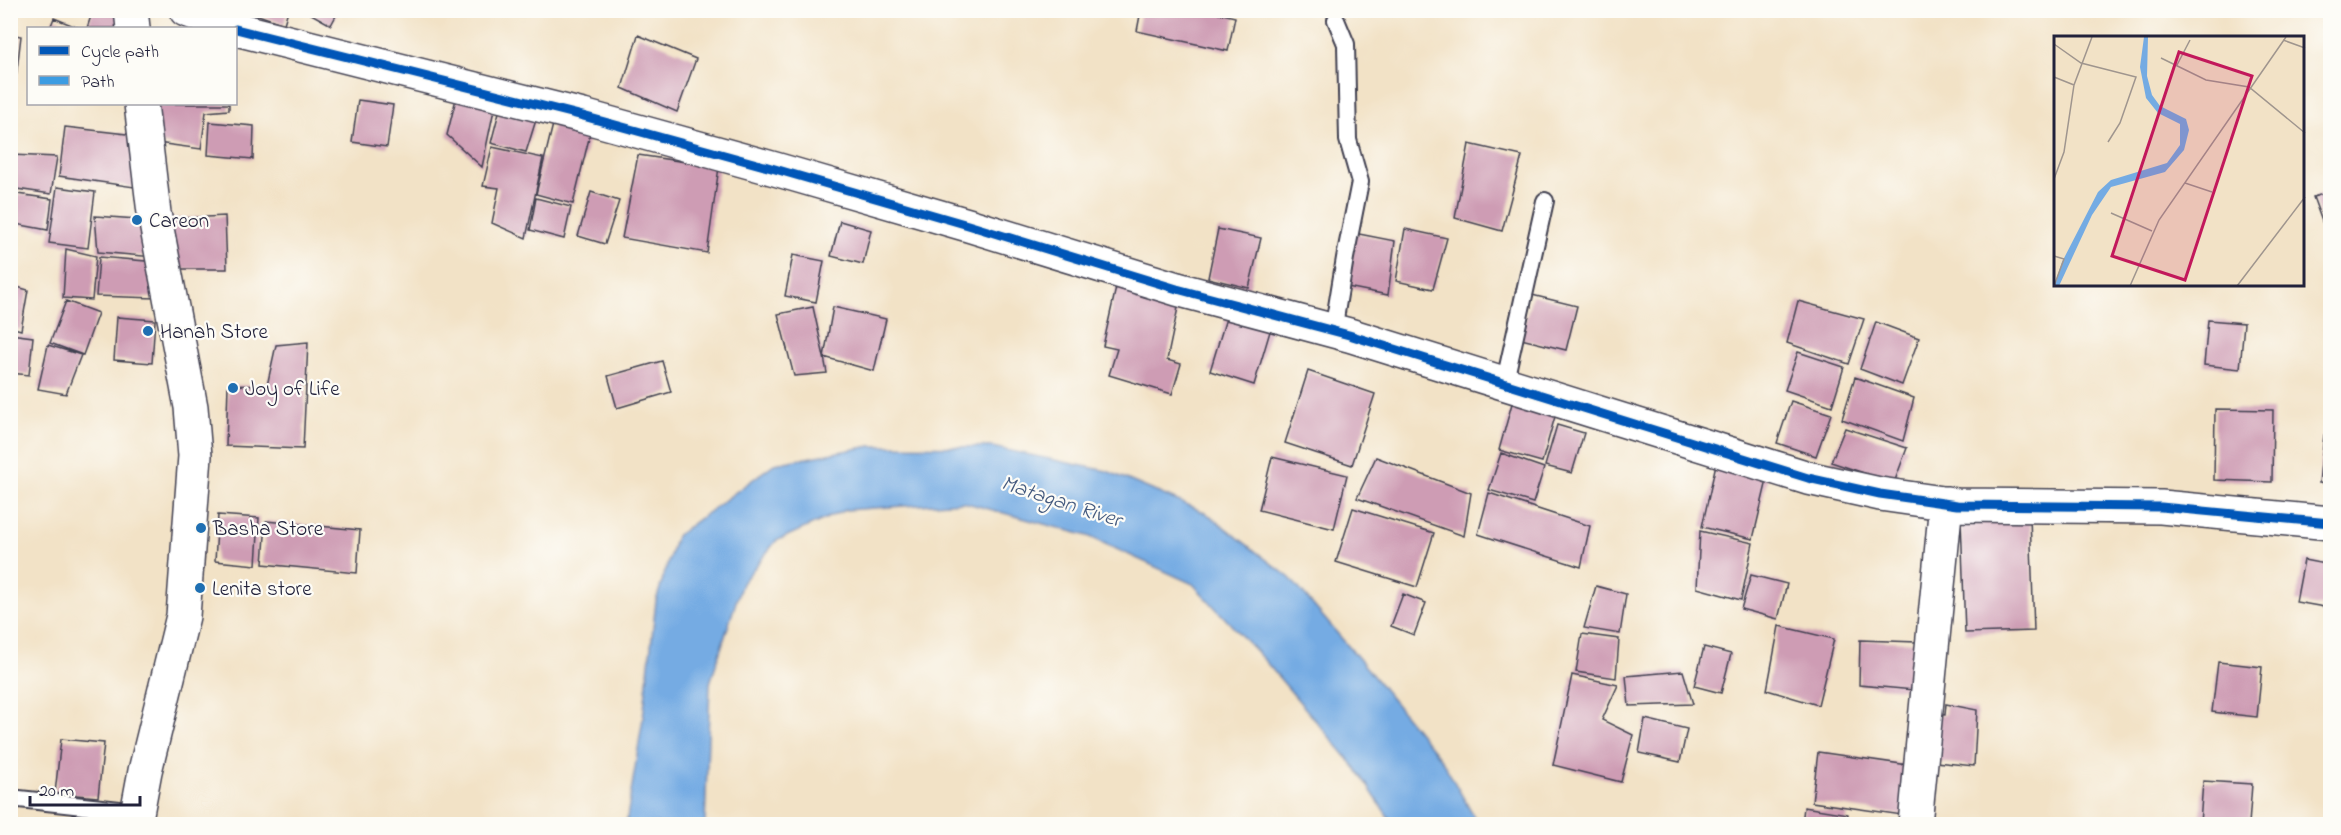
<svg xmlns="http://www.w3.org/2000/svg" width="2341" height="835" font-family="'Indie Flower',sans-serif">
<rect width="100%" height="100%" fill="#fdfcf7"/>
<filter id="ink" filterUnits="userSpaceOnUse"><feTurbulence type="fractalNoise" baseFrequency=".0167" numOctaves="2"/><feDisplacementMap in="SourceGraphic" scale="12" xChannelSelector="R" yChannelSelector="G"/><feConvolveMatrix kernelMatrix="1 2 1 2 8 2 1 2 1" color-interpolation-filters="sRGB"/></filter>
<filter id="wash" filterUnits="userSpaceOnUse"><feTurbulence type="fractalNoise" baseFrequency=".008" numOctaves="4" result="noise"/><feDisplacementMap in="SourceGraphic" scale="24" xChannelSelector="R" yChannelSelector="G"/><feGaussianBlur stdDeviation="1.35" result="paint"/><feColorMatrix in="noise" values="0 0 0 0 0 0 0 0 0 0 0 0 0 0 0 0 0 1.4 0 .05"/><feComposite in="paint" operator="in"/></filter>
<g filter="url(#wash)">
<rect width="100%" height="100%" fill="#f2e2c6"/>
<path fill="#74abe3" stroke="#4b668f" stroke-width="1.5" d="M871 446 992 447 1107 471 1206 513 1290 578 1361 661 1443 762 1478 824H1393L1355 767 1265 661 1193 584 1088 536 963 502 845 510 776 541 742 583 710 683 705 824H626L643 718 656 601 676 536 774 464Z"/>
<g id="blocks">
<path fill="#ce9cb4" d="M93 10H127L121 28H87Z
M244 10H288L284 24Z
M304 10H339L331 25Z
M1141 10H1205L1235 17 1228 51 1137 31Z
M54 18 79 28H50Z
M10 34 21 36 16 78 10 77Z
M638 35 696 59 677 112 622 88Z
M458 91 496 100 482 167 447 135Z
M358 100 393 105 387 147 352 142Z
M150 104H229V110L206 112 201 149 150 142Z
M499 112 536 120 526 152 491 143Z
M555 116 592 126 573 204 536 194Z
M210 122 254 126 253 159 208 155Z
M65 127 135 135 134 187 59 176Z
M1469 144 1522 156 1502 231 1455 218Z
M492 147 543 158 526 238 492 223 499 188 483 186Z
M10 155 57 157 51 194 10 188Z
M638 155 719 167 707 253 622 238Z
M57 187 95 192 88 248 49 243Z
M591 192 619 201 605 244 578 236Z
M2330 192V243L2313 197Z
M10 193 52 199 48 230 10 223Z
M536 198 571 207 564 239 530 230Z
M95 216 151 220 154 257 98 252Z
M225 216 227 269H175L168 219Z
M840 221 871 230 863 264 831 256Z
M1218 229 1261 238 1249 288 1208 278Z
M1405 229 1447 238 1433 289 1396 281Z
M1354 233 1395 241 1388 295 1347 287Z
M66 249 96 256 92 300 63 298Z
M793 255 824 261 816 302 785 296Z
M99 257 157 262 155 298 96 296Z
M1117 283 1180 298 1167 360 1181 364 1172 394 1109 375 1117 349 1103 346Z
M10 285 28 290 21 330 10 327Z
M1532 295 1577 306 1566 350 1521 339Z
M66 301 98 313 83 355 50 343Z
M1798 301 1864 319 1849 364 1787 343Z
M813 307 824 357 833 307 886 319 874 371 824 357 827 373 794 376 778 314Z
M1227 315 1271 328 1254 385 1210 371Z
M117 317 155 320 152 363 114 360Z
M2208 320 2244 323 2240 369 2204 365Z
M1876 322 1919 338 1902 385 1860 369Z
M10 334 33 337 29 375 10 373Z
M308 342 303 449 226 446 228 385 267 386 276 345Z
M48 345 81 355 66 394 38 389Z
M1798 352 1844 367 1832 406 1785 390Z
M662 361 671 392 617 408 608 376Z
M1308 371 1375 394 1352 465 1285 443Z
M1855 377 1914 398 1903 441 1842 419Z
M1513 400 1556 413 1542 462 1499 450Z
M1791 401 1831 414 1816 456 1777 443Z
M2215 409 2273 410 2272 482 2214 480Z
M1557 425 1584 433 1572 473 1545 466Z
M1845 428 1907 448 1894 483 1831 462Z
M2324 435H2330V484L2319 483Z
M1501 453 1544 468 1533 503 1489 490Z
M1272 457 1347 475 1334 529 1259 510Z
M1376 457 1471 493 1464 536 1357 498Z
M1716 464 1768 476 1753 539 1702 527Z
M1489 493 1590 526 1581 567 1478 534Z
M1353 508 1434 533 1417 587 1336 562Z
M218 515 259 518 256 565 215 561Z
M2030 516 2034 631 1965 633 1961 518Z
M266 521 360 530 357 573 263 564Z
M1700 531 1753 543 1741 600 1697 588Z
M2304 560 2330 565V608L2296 602Z
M1751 575 1787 584 1778 619 1741 609Z
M1596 586 1626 594 1620 634 1584 628Z
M1403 594 1426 603 1414 635 1391 626Z
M1779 626 1834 639 1818 705 1767 690Z
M1582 634 1619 639 1616 678 1576 672Z
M1860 640 1917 642 1914 690 1859 685Z
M1704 647 1731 654 1721 693 1694 686Z
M2218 662 2262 667 2257 717 2212 712Z
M1683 671 1693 704 1629 706 1626 676Z
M1572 675 1618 685 1602 720 1633 735 1621 782 1553 765Z
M1946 704 1977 710 1974 766 1926 761 1930 714 1945 715Z
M1645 719 1687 729 1680 762 1639 753Z
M61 739 104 743 98 797 55 793Z
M1818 752 1908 765 1902 815 1812 802Z
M2203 781 2252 784 2249 824H2200Z
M1804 807 1848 814 1846 824H1802Z"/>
</g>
</g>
<g filter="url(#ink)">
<use href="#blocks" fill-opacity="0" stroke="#413f50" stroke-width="1.5"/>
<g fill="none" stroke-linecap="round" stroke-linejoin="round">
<defs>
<path id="lane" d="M1333 331 1345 258 1360 182 1348 140 1346 44 1336 20
M1504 385 1545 201
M10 798 138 812"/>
<path id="street" d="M131 10 133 28
M186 10 235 28
M236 29 583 116 775 169 968 225 1177 289 1349 335 1808 478 1880 494 1957 505 2161 507 2330 523
M135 824 145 771 183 616 195 456 191 407 154 213 141 104
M1915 824 1946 503"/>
</defs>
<use href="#lane" stroke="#413f50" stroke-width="20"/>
<use href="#street" stroke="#413f50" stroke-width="36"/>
<use href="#lane" stroke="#fff" stroke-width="16"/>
<use href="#street" stroke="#fff" stroke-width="33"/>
<path stroke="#3c9ce2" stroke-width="8" stroke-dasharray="15 8" stroke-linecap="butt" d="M10 805 17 800"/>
<defs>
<path id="cycleway" d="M236 29 583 116 775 169 968 225 1177 289 1349 335 1808 478 1880 494 1957 505 2161 507 2330 523"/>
</defs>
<use href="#cycleway" stroke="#fdfcf7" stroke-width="13"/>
<use href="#cycleway" stroke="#0057b8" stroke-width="9"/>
</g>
</g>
<g fill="#1f6fb2" stroke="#fdfcf7" stroke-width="2">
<circle cx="137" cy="220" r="6"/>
<circle cx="148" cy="331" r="6"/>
<circle cx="233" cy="388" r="6"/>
<circle cx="201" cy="528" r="6"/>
<circle cx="200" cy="588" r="6"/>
</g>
<g text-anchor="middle" stroke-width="4.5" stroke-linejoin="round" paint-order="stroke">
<g font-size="21" fill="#22223b" stroke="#fdfcf7" text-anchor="start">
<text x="149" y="227">Careon</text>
<text x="160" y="338">Hanah Store</text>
<text x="245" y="395">Joy of Life</text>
<text x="213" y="535">Basha Store</text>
<text x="212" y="595">Lenita store</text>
</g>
<g font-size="22" font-style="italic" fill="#43597e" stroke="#fdfcf7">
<text transform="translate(1062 500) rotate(18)" y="8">Matagan River</text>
</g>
</g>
<g transform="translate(2054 36)">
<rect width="250" height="250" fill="#f2e2c6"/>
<path d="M90 1H94L93 40 98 59 106 70 132 83 135 94 130 114 111 136 57 151 38 179 5 250H0L8 226 44 156 57 144 113 127 126 109V88L104 77 92 62 86 31Z" fill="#74abe3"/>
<path fill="none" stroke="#9f958e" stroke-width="1.5" d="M229 4 251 12M0 8 27 27 82 41 66 87 54 106M107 22 152 44 195 51 251 97M123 29 136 4M0 41 20 49M0 143 10 116 20 49 38 1M131 147 158 156M57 177 98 195M0 220 10 223 0 250M76 250 105 184 232 1M183 250 251 161"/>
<path fill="#c2185b" fill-opacity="0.15" stroke="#c2185b" stroke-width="3" d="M125 16 198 40 131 244 58 220Z"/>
<rect width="250" height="250" fill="none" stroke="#22223b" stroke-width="3"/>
</g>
<rect width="2341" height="835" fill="none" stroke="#fdfcf7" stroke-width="36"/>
<rect x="27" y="27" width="210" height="78" fill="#fdfcf7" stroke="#a5a5ac" stroke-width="1.5"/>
<rect x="39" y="46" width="30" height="9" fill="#0057b8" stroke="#a5a5ac" stroke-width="1.5"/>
<text x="81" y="57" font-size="18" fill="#22223b">Cycle path</text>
<rect x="39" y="76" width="30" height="9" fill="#3c9ce2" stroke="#a5a5ac" stroke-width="1.5"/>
<text x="81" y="87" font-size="18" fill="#22223b">Path</text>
<path d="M30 796v9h110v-9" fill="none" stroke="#22223b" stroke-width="3"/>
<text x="39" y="796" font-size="18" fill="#22223b" stroke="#fdfcf7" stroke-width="4.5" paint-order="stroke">20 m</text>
</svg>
